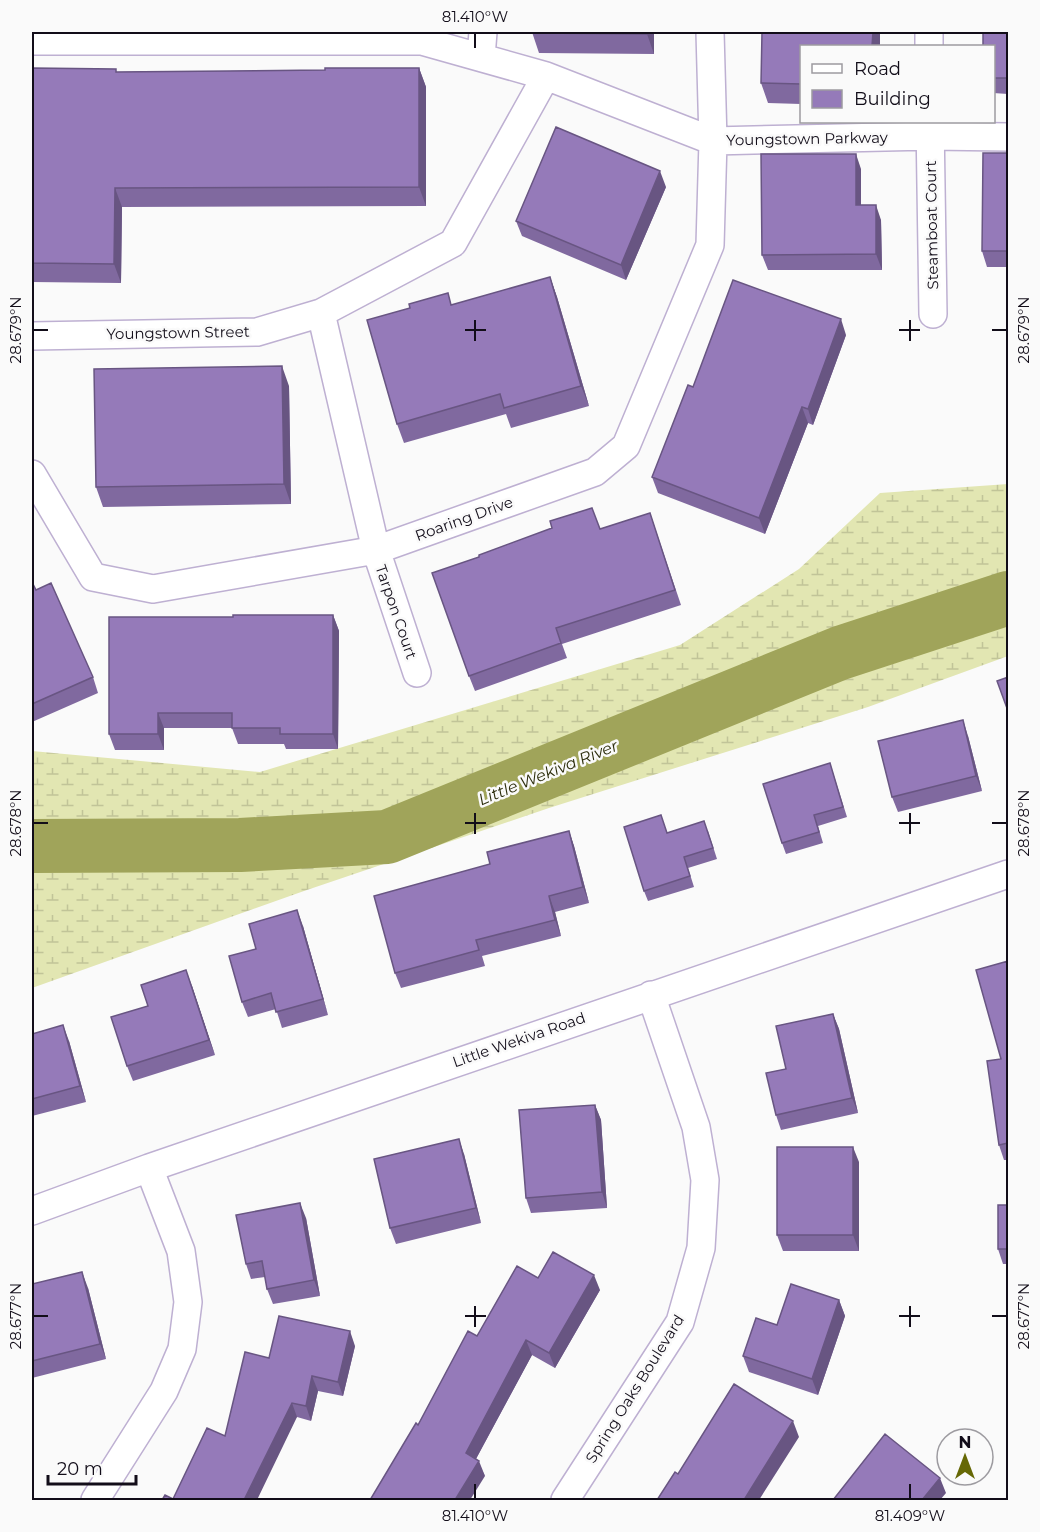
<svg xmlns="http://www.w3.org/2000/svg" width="1040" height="1532" font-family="Montserrat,sans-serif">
<defs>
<pattern id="wetland-marsh" width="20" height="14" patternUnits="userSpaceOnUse" patternTransform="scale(1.5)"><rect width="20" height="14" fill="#e2e6b2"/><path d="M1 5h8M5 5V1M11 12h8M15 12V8" fill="none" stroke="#c1c498"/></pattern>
</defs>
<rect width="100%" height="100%" fill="#fafafa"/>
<path fill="url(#wetland-marsh)" d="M1008 484V656L868 707 549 808 304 891 32 988V751L260 772 680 645 799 569 880 493Z"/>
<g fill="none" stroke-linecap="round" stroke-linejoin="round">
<path stroke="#a0a45a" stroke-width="54" d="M32 846 240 845 387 837 840 653 1008 598"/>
<defs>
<path id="street" d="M929 32V46
M32 41H422L546 76 713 141 930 136 1008 137
M481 57 483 32
M930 122 933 314
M321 313 376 550 417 673
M32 336 257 332 321 313 453 243 546 76
M32 474 93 577 153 589 376 550 595 472 626 446 710 245 713 141 710 32
M32 1211 149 1168 1008 874
M95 1500 164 1391 182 1349 188 1302 181 1251 149 1168
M565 1500 680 1322 701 1248 705 1180 696 1127 651 995"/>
</defs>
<use href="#street" stroke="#beb0d2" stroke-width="30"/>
<use href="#street" stroke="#fff" stroke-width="27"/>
</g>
<path fill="#80699f" d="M532 32H654V54L539 53Z
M1008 32V94L993 93V46Z
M801 46V104L768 103 761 83Z
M32 68 117 72 325 70 419 68 426 87V206L122 207 121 283 32 282Z
M1008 153V267H987L982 251Z
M861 169V205L881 220 882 270H768L762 255Z
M666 187 626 280 522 236 516 221Z
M550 277 557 297 589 406 511 428 506 414 404 443 397 424 452 305Z
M846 335 813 425 808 423 765 534 658 493 652 477 693 387Z
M289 386 291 504 103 507 96 487Z
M650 513 681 605 562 644 567 658 475 691 469 676 600 529Z
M32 582 36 590 93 677 98 693 32 722Z
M333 615 339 631 338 749H286L284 744H238L232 728H164V750H115L109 734 233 617Z
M968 736 982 791 898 812 892 797Z
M830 763 847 817 818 826 823 843 786 854 782 843Z
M569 831 574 846 589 903 555 912 561 936 482 956 485 966 401 988 395 973 490 864Z
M708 831 717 859 688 868 694 887 648 901 644 891 667 833Z
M303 926 328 1015 282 1028 276 1009 248 1017 242 1002 256 949Z
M1008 961V1160H1004L999 1145 1001 1059Z
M192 986 215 1055 133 1081 127 1066Z
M833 1014 839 1029 858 1113 781 1130 776 1115 786 1069Z
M32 1034 69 1041 86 1102 32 1116Z
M595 1105 601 1120 607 1208 531 1213 526 1198Z
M464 1154 481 1223 396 1244 390 1228Z
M859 1162V1251H783L777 1235Z
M1008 1205V1264H1003L998 1249Z
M306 1218 320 1296 273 1304 267 1289 265 1277 251 1279 246 1264Z
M538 1278 600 1290 555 1368 532 1355 476 1459 485 1476 418 1425 477 1336Z
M32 1284 88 1288 106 1359 32 1378Z
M839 1300 845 1316 818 1395 749 1372 743 1356 777 1325Z
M355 1346 343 1396 318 1391 311 1421 297 1417 173 1499 225 1436 269 1358Z"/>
<path fill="#685582" d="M647 32H654V54L647 34Z
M873 32H880V46H872Z
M419 68 426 87V206L419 187Z
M856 154 861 169V220L856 205Z
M660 171 666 187 626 280 621 265Z
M115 188 122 207 121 283 114 264Z
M876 205 881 220 882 270 876 254Z
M550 277 557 297 589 406 581 386Z
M841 319 846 335 813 425 808 409Z
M282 366 289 386 291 504 284 484Z
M802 407 808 423 765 534 759 518Z
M333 615 339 631 338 749 333 734Z
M158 713 164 728V750L158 734Z
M963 720 968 736 982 791 976 776Z
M569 831 574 846 589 903 583 887Z
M549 896 555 912 561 936 555 920Z
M297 910 303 926 328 1015 323 999Z
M186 970 192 986 215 1055 209 1040Z
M833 1014 839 1029 858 1113 852 1098Z
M63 1025 69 1041 86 1102 80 1086Z
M595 1105 601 1120 607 1208 602 1192Z
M459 1139 464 1154 481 1223 476 1208Z
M853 1147 859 1162V1251L853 1235Z
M300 1203 306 1218 320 1296 314 1280Z
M82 1272 88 1288 106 1359 100 1344Z
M594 1275 600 1290 555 1368 549 1353Z
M839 1300 845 1316 818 1395 812 1379Z
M350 1331 355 1346 343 1396 338 1382Z
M526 1340 532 1355 471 1468 466 1453Z
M312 1376 318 1391 311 1421 306 1406Z
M292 1403 297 1417 257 1500H244Z
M793 1421 799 1437 759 1500H744Z
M479 1461 485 1476 470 1500H455Z
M940 1478 946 1493 940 1500H922Z"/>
<path fill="#957ab9" stroke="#685582" stroke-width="1.5" d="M532 32H647V34L532 33Z
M762 32H873L872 46H801V84L761 83Z
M983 32H1008V78H993V46H983Z
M32 68 116 69V72L325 70V68H419V187L115 188 114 264 32 263Z
M556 127 660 171 621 265 516 221Z
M983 153H1008V251H982Z
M761 154H856V205H876V254L762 255Z
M550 277 581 386 504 408 500 394 397 424 367 320 410 308 409 304 448 293 451 305Z
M733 280 841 319 808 409 802 407 759 518 652 477 688 385 693 387Z
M282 366 284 484 96 487 94 369Z
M592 508 600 529 650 513 675 590 556 628 561 643 469 676 432 573 479 557V555L552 528 550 521Z
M32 582 36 590 51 583 93 677 32 704Z
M233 615H333V734H280V728H232V713H158V734H109V617H233Z
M1008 677V711L997 681Z
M963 720 976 776 892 797 878 741Z
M830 763 843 807 814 815 819 832 782 843 763 784Z
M661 815 667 833 704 821 713 848 684 857 690 876 644 891 624 827Z
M569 831 583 887 549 896 555 920 476 940 479 950 395 973 374 896 490 864 487 852Z
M297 910 323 999 276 1012 271 993 242 1002 229 956 256 949 249 924Z
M1008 961V1143L999 1145 987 1061 1001 1059 976 970Z
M186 970 209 1040 127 1066 111 1017 148 1006 141 985Z
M833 1014 852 1098 776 1115 766 1073 786 1069 776 1026Z
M63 1025 80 1086 32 1099V1034Z
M595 1105 602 1192 526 1198 519 1110Z
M459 1139 476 1208 390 1228 374 1159Z
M777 1147H853V1235H777Z
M300 1203 314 1280 267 1289 262 1261 246 1264 236 1215Z
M998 1205H1008V1249H998Z
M553 1252 594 1275 549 1353 526 1340 466 1453 479 1461 455 1500H370L416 1423 418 1425 468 1331 477 1336 517 1266 538 1278Z
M82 1272 100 1344 32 1361V1284Z
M791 1284 839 1300 812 1379 743 1356 756 1318 777 1325Z
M279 1316 350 1331 338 1382 312 1376 306 1406 292 1403 244 1500H162L165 1495 173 1499 207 1428 225 1436 245 1352 269 1358Z
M734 1384 793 1421 744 1500H657L675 1472 678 1474Z
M885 1434 940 1478 922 1500H833Z"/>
<path fill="none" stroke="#120d19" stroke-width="2" d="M475 33V48M475 320V341M910 320V341M33 330H48M465 330H486M899 330H920M992 330H1007M475 813V834M910 813V834M33 823H48M465 823H486M899 823H920M992 823H1007M475 1306V1327M910 1306V1327M33 1316H48M465 1316H486M899 1316H920M992 1316H1007M475 1484V1499M910 1484V1499"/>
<g text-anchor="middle" stroke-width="5" stroke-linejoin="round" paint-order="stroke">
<g font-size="15" fill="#120d19" stroke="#fafafa">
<text transform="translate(807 139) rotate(-1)" y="5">Youngstown Parkway</text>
<text transform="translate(932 225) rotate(-91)" y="5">Steamboat Court</text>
<text transform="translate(178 333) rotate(-1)" y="5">Youngstown Street</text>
<text transform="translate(464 519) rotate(-20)" y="5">Roaring Drive</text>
<text transform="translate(396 612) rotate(71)" y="5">Tarpon Court</text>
<text transform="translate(519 1040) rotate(-19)" y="5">Little Wekiva Road</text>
<text transform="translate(635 1389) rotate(-58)" y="5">Spring Oaks Boulevard</text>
</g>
<g font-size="16" font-style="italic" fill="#2b2c0b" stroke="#fafafa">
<text transform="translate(548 772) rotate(-22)" y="6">Little Wekiva River</text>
</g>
</g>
<rect width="1040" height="1532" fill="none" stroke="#fafafa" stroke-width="66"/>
<rect x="800" y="45" width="195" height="78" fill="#fafafa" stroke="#9d9ba0" stroke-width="1.5"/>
<rect x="812" y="64" width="30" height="9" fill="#ffffff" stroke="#9d9ba0" stroke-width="1.5"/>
<text x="854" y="75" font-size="18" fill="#120d19">Road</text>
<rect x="812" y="90" width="30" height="18" fill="#957ab9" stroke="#9d9ba0" stroke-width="1.5"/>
<text x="854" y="105" font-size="18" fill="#120d19">Building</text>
<g transform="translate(965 1457)"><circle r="28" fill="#fafafa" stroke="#9d9ba0" stroke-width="1.5"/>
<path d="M0-4.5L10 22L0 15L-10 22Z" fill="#666805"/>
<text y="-9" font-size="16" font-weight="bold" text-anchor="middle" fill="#120d19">N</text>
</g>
<path d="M48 1475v9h88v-9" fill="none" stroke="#120d19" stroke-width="3"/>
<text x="57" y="1475" font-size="18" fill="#120d19" stroke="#fafafa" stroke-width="4.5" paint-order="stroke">20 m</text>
<rect x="33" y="33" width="974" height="1466" fill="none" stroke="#120d19" stroke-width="2"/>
<g font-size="15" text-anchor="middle" fill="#120d19">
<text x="475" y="22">81.410°W</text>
<text transform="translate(16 330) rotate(-90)" y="5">28.679°N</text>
<text transform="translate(1024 330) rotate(-90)" y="5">28.679°N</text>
<text transform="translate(16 823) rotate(-90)" y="5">28.678°N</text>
<text transform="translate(1024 823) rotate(-90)" y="5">28.678°N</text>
<text transform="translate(16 1316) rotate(-90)" y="5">28.677°N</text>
<text transform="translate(1024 1316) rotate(-90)" y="5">28.677°N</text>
<text x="475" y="1521">81.410°W</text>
<text x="910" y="1521">81.409°W</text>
</g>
</svg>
